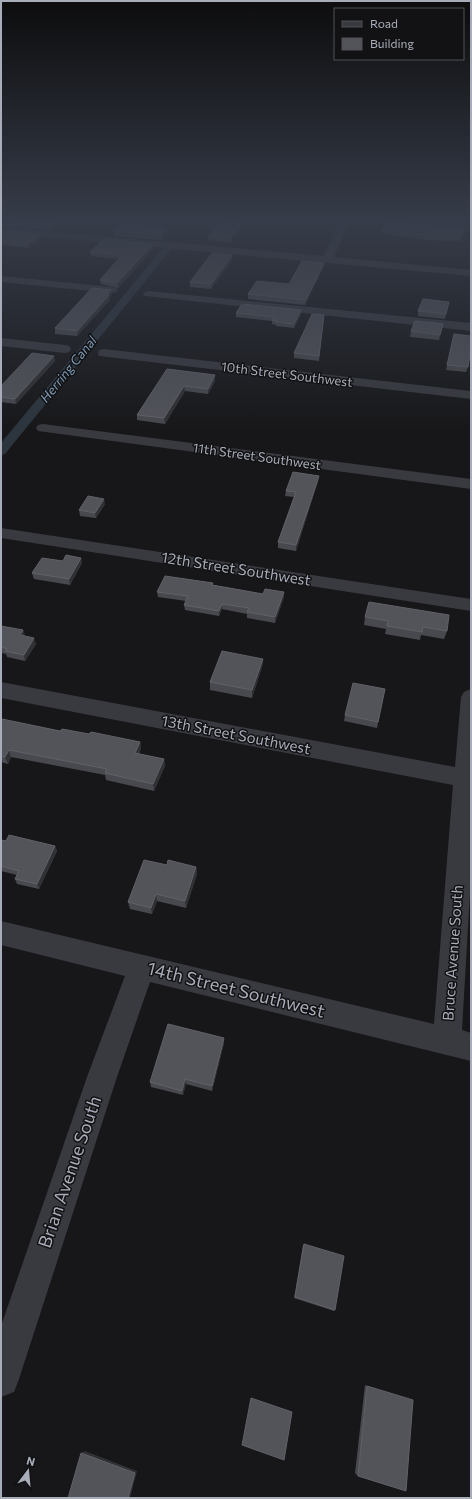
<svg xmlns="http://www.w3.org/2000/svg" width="472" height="1499" font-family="Commissioner,sans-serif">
<rect width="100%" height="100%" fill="#171719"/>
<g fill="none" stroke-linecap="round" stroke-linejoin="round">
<path fill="#2c353e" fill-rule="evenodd" d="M166 247 169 248 170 250 169 252 5 454 1 455V443L163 248Z"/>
<path fill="#393a40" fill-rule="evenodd" d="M339 222H349L334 257 471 270V276L1 233V227L324 256Z
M384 222H422L471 226V232L389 225Z
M1 276 112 287 116 288 118 290 116 292 112 293 1 282Z
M149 291 471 323V331L145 296 143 294 145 292Z
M1 338 65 345 69 346 71 349 69 352 65 353 1 346Z
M104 349 471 391V399L99 356 98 353 99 350Z
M43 424 471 479V489L38 431 36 428 38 425Z
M1 528 471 599V611L1 538Z
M1 682 455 767 461 697 464 692 471 689V876L462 1030 471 1033V1061L150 982 117 1077 19 1379 14 1392 1 1397V1326L87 1077 125 976 1 945V921L434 1024 453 785 1 698Z"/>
</g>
<path fill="#48494e" d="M1 222H62L52 230 1 226Z
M220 222H246L230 242 208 240V236Z
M389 222 463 233 460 241 428 240 382 234V230Z
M439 222H466L465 224Z
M167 228 168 232 161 240 114 236 113 231Z
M1 230 41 234 42 238 29 248 2 245 1 246Z
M154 248 118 288 101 284 100 280 119 259 91 256 90 252Z
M232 255V260L211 289 190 287V282Z
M324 263 323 268 305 305 248 299V294L289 284Z
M112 294 110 297V300L77 336 55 334V328Z
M449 302 445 319 418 316V311Z
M301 310V314L294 328 276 326V325L272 324V321L236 317V313Z
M324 315 319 361 294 358V353Z
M443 324 439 340 410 337 411 331Z
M454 334 468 367 466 372 446 370Z
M54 356 55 361 16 404 1 402V386Z
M167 369 215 375V381L208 394 185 391 165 424 137 420V415Z
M318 481 296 551 278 548V542L294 497 285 496 286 491Z
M105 504 96 518 80 516 79 510Z
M81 558 82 563 70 585 34 579 32 573 63 561Z
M213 583V585L263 594 284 592V597L275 623 247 618V614L222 609 219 616 185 610 184 605 186 601 158 597 157 592Z
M365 617 447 631 444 639 421 635 420 640 385 634 386 629 364 625Z
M1 626 23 630 24 636 36 644 25 661 7 657 6 654 1 653Z
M263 659 262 667 252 698 210 690V682Z
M385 689 377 728 344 721 345 715Z
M1 720 60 731 89 734 140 742 141 749 139 754 164 759 165 766 154 791 106 780 105 775 11 757 8 764 1 762Z
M1 840 6 841 55 846 57 851 39 889 17 884 15 879 17 875 1 871Z
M167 865 196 867 197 874 186 908 157 901 152 914 130 909 128 902Z
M224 1043 212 1091 186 1084 183 1095 151 1087 150 1082Z
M304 1244 335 1310 334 1311 294 1298 303 1245Z
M365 1385 367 1386 358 1476 355 1473Z"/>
<path fill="#303134" d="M56 222H62L52 230 51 226Z
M243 222H246L230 242V238Z
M167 228 168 232 161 240V235Z
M41 234 42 238 29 248 28 244Z
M153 244 154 248 118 288 117 283Z
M232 255V260L211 289V284Z
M324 263 323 268 305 305 306 300Z
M111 290 112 294 110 297V300L77 336V331Z
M301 310V314L294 328V324Z
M54 356 55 361 16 404 15 399Z
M215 375V381L208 394V389Z
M184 386 185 391 165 424 164 418Z
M319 476 318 481 296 551V545Z
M104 499 105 504 96 518 95 513Z
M81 558 82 563 70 585 69 579Z
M284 592V597L275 623V617Z
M222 604V609L219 616V611Z
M23 630 25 635 21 641 20 635Z
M34 638 36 644 25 661 24 655Z
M263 659 262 667 252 698V690Z
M140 742 141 749 136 760 135 753Z
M9 750 11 757 8 764 5 757Z
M164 759 165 766 154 791 153 784Z
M55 846 57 851 39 889 37 884Z
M196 867 197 874 186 908 185 901Z
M156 894 157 901 152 914 151 908Z
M224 1038V1043L212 1091V1086Z
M185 1079 186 1084 183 1095 182 1091Z
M85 1451 137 1471 130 1498H128L81 1453Z"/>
<path fill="#53545a" stroke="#606268" d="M3 222H56L51 226Z
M220 222H243L230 238 208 236Z
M386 222H389L463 229 461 237 429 236 382 230Z
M122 223 167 228 161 235 113 231Z
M1 230 41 234 28 244 1 241Z
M104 239 153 244 117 283 100 280 122 255 90 252Z
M212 253 232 255 211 284 190 282Z
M302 261 324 263 306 300 248 294 257 281 289 284Z
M92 288 111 290 107 295H109L77 331 55 328Z
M423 299 449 302 446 314 418 311Z
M242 304 301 310 294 324 276 322 277 321 272 320 274 317 236 313Z
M312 314 324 315 319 356 294 353Z
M415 321 443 324 440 335 411 331Z
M454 334 471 336V348L468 367 447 365Z
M32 353 54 356 15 399 1 397V386Z
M167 369 215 375 208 389 184 386 164 418 137 415Z
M293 472 319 476 296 545 278 542 296 492 286 491Z
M88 496 104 499 95 513 79 510Z
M66 555 81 558 69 579 32 573 42 558 63 561Z
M165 576 213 583 212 585 263 594 265 589 284 592 275 617 247 612 249 608 222 604 219 611 184 605 188 596 157 592Z
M369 602 449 615 447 631 423 627 422 632 387 626 388 621 365 617Z
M1 626 23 630 20 635 34 638 24 655 5 651 7 649 1 647Z
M222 651 263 659 252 690 210 682Z
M353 683 385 689 378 722 345 715Z
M2 719 60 731 62 729 89 734 91 732 140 742 135 753 164 759 153 784 105 773 107 769 9 750 5 757 1 756V720Z
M9 835 55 846 37 884 15 879 19 871 1 866V840L6 841Z
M144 860 167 865 168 860 196 867 185 901 156 894 151 908 128 902Z
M168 1024 224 1038 212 1086 185 1079 182 1091 150 1082Z
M304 1244 344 1256 335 1310 295 1297Z
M367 1386 413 1400 406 1491 358 1476Z
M251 1398 292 1412 284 1460 242 1445Z
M81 1453 135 1473 128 1498H68Z"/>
<linearGradient id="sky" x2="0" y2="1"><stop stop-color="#0d0d0e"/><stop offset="0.51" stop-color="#363c49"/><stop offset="1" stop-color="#363c49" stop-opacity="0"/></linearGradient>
<rect width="472" height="432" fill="url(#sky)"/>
<g text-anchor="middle" stroke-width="3" stroke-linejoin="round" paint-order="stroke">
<g font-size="13" font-style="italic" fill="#7d9ab6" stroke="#121214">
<text transform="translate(68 369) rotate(-51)" y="5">Herring Canal</text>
</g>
<g font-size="13" fill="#a8adb9" stroke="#121214">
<text transform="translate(287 374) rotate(7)" y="5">10th Street Southwest</text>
<text transform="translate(257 456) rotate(8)" y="5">11th Street Southwest</text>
</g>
<g font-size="15" fill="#a8adb9" stroke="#121214">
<text transform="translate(236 569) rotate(9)" y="5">12th Street Southwest</text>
<text transform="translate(236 735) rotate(11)" y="5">13th Street Southwest</text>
<text transform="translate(453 953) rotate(-86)" y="5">Bruce Avenue South</text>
</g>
<g font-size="18" fill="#a8adb9" stroke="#121214">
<text transform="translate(236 990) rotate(14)" y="6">14th Street Southwest</text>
<text transform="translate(70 1172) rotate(-71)" y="6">Brian Avenue South</text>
</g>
</g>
<rect width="472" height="1499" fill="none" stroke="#a8adb9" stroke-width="4"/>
<rect x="334" y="8" width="130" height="52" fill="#121214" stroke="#4e5056"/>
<rect x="342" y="21" width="20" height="6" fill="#393a40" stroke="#4e5056"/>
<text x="370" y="28" font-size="12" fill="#a8adb9">Road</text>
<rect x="342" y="38" width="20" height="12" fill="#53545a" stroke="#4e5056"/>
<text x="370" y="48" font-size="12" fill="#a8adb9">Building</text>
<g transform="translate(28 1471) rotate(16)" stroke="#121214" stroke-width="3" paint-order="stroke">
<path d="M0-3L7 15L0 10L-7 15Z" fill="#a8adb9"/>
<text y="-6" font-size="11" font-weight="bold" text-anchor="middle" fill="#a8adb9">N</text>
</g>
</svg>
